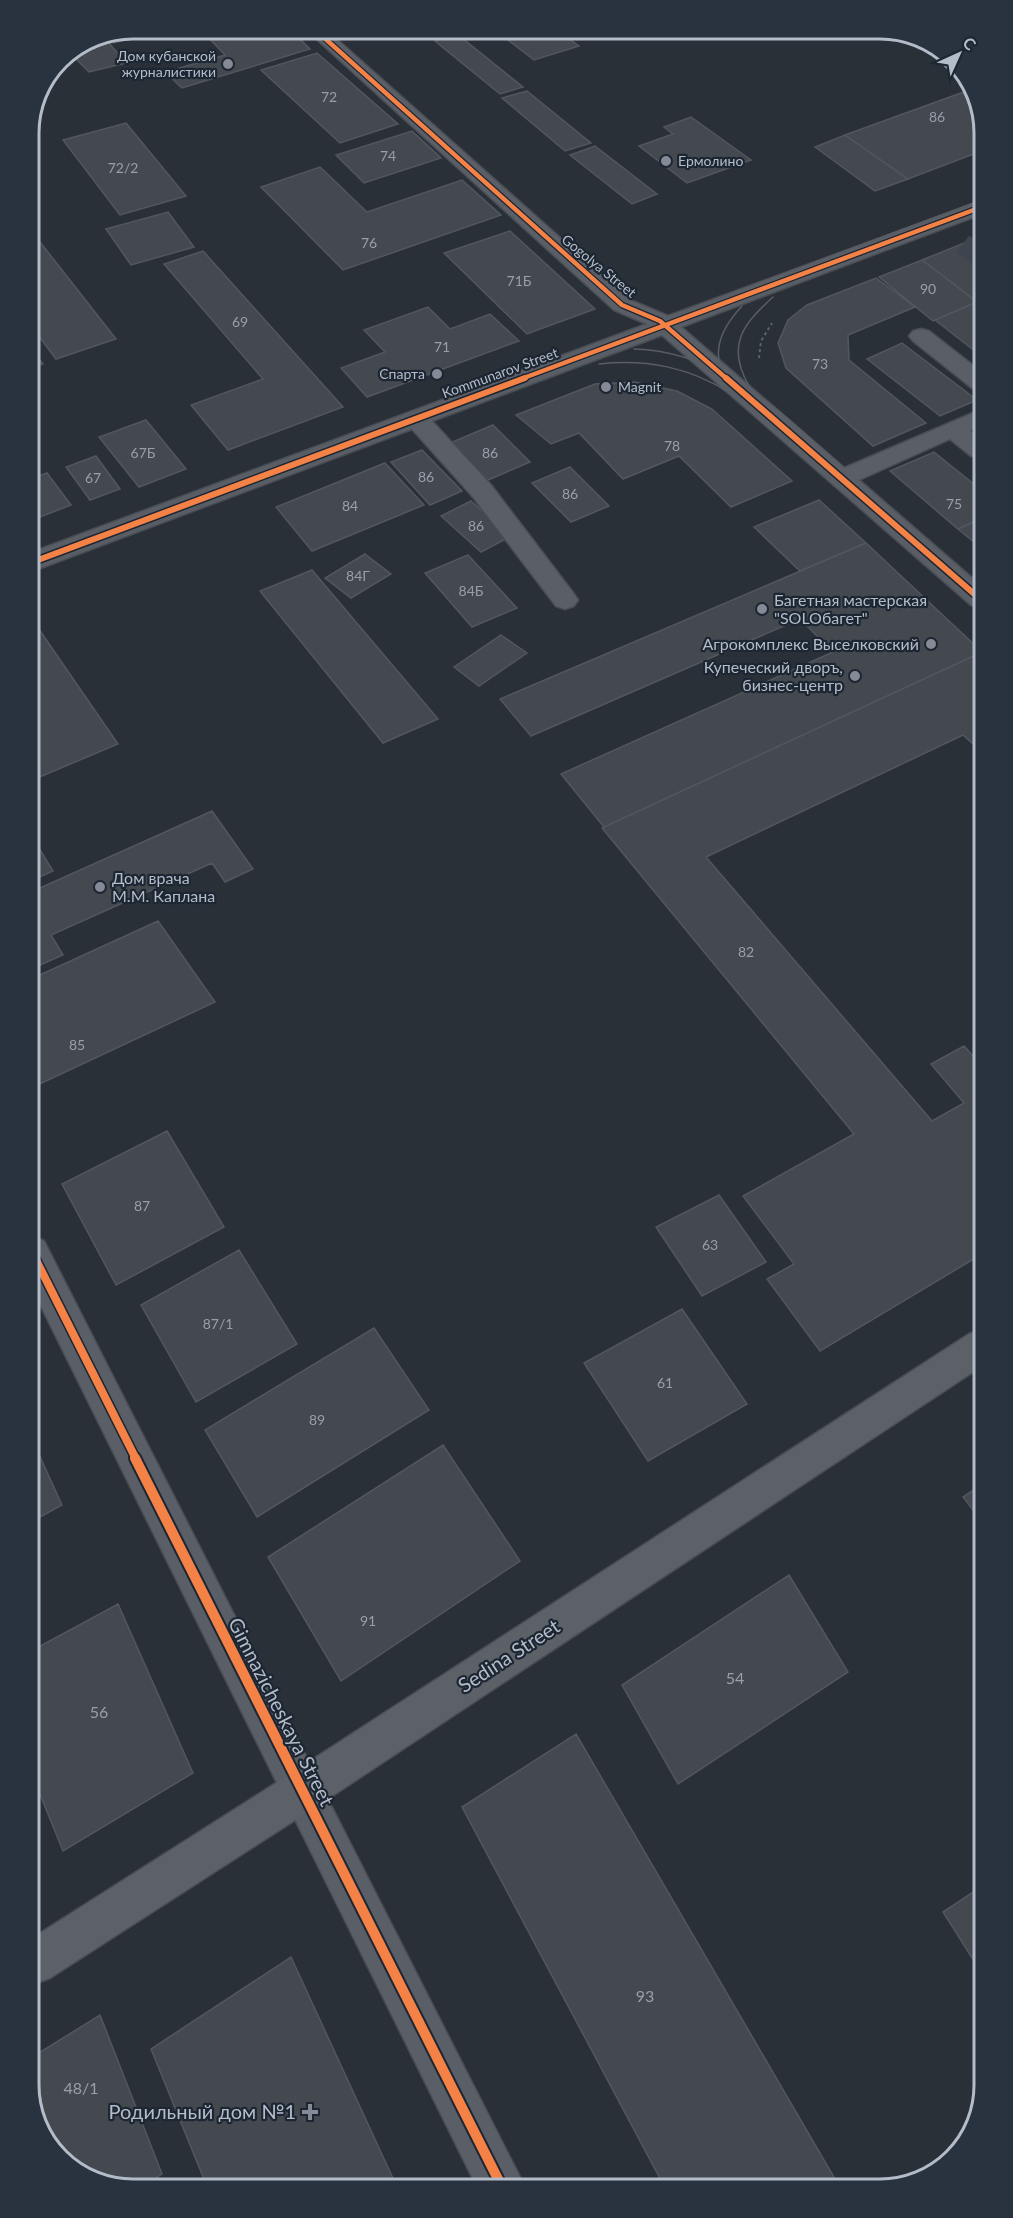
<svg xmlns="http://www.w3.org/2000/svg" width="1013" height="2218" font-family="Lato,sans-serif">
<rect width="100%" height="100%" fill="#2a3038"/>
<path fill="#444950" stroke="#52575f" stroke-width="1.5" d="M519 32H560L579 46 534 60 504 37Z
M295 34 310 49 182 88 165 72 225 55 206 35Z
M457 34 523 87 500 94 435 41Z
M93 36H103L126 63 89 72 73 56 59 60Z
M108 36H140L114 43Z
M317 53 398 124 340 143 261 70Z
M972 89 979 99V152L908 179 845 135Z
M527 91 591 143 565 151 502 98Z
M691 117 751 160 687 183 639 146 673 134 664 127Z
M126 123 186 196 120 215 63 140Z
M412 131 441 158 364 183 336 155Z
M845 135 908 179 875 191 815 147Z
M595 146 657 194 632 204 570 155Z
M320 167 367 212 462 180 501 215 343 270 261 187Z
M168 212 194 247 131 265 106 229Z
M29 228 116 339 56 359 29 323Z
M510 231 595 309 527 334 444 253Z
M979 237V303L922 260Z
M203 251 343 407 228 450 191 405 263 379 164 264Z
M922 260 977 302 933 321 879 277Z
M876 278 915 307 848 335 849 360 926 423 873 446 786 368 778 343 788 320 807 305Z
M977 302 979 304 980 355 935 320Z
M428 307 450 329 490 314 519 341 367 397 341 368 385 352 364 330Z
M902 343 977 400 940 416 867 359Z
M29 347 43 364 29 369Z
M635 382 677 391 712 409 792 481 731 507 679 456 623 479 579 433 551 444 516 415 595 384Z
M146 420 186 469 139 487 99 437Z
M493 425 530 462 488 480 450 443Z
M422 450 462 491 430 505 391 462Z
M934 452 980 489V519L958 529 890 471Z
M96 456 120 489 90 500 66 467Z
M385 463 424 505 312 551 276 507Z
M570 467 609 506 571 522 532 483Z
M47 473 71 505 30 521V479Z
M819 500 866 543 800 571 754 527Z
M471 501 511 536 481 552 441 516Z
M980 519V547L958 529Z
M866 543 980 650V653L602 828 604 827 561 774 833 652 800 619 531 736 500 699Z
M365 554 391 574 351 598 325 578Z
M468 555 517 608 472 627 425 573Z
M312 570 438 719 383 743 260 591Z
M34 622 118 744 30 781V623Z
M501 635 527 653 479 686 454 667Z
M980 653 981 751 963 735 706 857 932 1121 964 1103 931 1064 964 1046 982 1066V1254L820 1351 767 1279 794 1264 743 1196 854 1134 602 828Z
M212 811 253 869 225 882 212 863 51 935 63 955 31 969V892Z
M31 835 53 871 31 881Z
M158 921 215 1002 31 1088V979Z
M167 1131 224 1227 116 1285 62 1184Z
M719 1195 766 1262 702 1296 656 1227Z
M239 1250 297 1344 196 1402 141 1305Z
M682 1309 747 1404 648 1461 584 1363Z
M374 1328 429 1410 257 1517 205 1430Z
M32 1439 62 1505 33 1521Z
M443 1445 520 1561 341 1681 268 1557Z
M983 1484V1523L963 1497Z
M789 1575 848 1672 678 1784 622 1685Z
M118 1604 193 1773 63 1851 33 1777V1650Z
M576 1734 838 2184 664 2186 462 1807Z
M984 1885V1977L943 1912Z
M291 1957 397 2187 208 2189 151 2049Z
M100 2015 162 2174 139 2189H125L69 2168 34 2119V2056Z"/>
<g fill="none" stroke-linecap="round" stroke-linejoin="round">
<path stroke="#3f454e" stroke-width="21" stroke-dasharray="21 10" stroke-linecap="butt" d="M963 244 979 256"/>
<defs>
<path id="minor" d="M311 34H331L630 300 668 316 979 202V215L681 327 844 468 980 410V426L970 431 980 438V458L971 456 950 439 859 480 980 585V608L971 605 662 335 432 421 491 485 574 594 578 600 574 606 565 609 556 606 473 497 412 429 30 572V553L647 324 614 310Z
M921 329 929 331 980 371V390L972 388 913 341 909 336 913 331Z
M32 1236 44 1241 525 2187H477L32 1288Z"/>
<path id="major" d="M982 1329V1366L317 1806 50 1978 34 1984V1937L287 1776 969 1334Z"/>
</defs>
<use href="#minor" stroke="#484c53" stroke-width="3"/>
<use href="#major" stroke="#484c55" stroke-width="3"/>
<path stroke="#5d636a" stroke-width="2" stroke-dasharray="3 3" stroke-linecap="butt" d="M759 358 761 341 772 323"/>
<use href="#minor" fill="#5a5e66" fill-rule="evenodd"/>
<use href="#major" fill="#5c6168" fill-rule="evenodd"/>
<path stroke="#595d64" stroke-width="1.5" d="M742 306C717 333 711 355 728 388L980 611
M634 349C726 352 781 414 846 470 891 509 935 548 980 587
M599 364C647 359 689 367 730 393
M749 386C726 346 742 325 773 297
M30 555 979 201
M30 570 979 214"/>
<defs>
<path id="cycleway-far3" d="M320 34 622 305 660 321 727 379
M521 379 979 208"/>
<path id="cycleway-far2" d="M726 378 980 599
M30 563 525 378"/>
<path id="cycleway-far1" d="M32 1252 136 1459"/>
<path id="cycleway" d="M135 1458 502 2187"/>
</defs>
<use href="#cycleway-far3" stroke="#1d2633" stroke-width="7"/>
<use href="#cycleway-far2" stroke="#1d2633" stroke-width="9"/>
<use href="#cycleway-far1" stroke="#1d2633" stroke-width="11"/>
<use href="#cycleway" stroke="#1d2633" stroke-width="14"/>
<use href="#cycleway-far3" stroke="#f48246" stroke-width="4.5"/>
<use href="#cycleway-far2" stroke="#f48246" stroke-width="6"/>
<use href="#cycleway-far1" stroke="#f48246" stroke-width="8"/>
<use href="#cycleway" stroke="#f48246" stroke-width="10"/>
</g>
<g fill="#848b96" stroke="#1d2633" stroke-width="2">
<circle cx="228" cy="64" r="6"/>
<circle cx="666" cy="161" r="6"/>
<circle cx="437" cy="374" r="6"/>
<circle cx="606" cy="387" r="6"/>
<circle cx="762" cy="609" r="6"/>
<circle cx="931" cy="644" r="6"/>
<circle cx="855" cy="676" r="6"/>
<circle cx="100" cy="887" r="6"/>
<path d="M307 2103h6v6h6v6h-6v6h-6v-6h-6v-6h6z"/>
</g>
<g text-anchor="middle" stroke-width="4.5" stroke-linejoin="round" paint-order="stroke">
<g font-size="14" fill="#b4bcc9" stroke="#1d2633" text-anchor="end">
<text x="216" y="61">Дом кубанской<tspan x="216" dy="16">журналистики</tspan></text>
<text x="678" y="166" text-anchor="start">Ермолино</text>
<text x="425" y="379">Спарта</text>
<text x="618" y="392" text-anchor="start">Magnit</text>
</g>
<g font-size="14" fill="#989fab">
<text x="329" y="102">72</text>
<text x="937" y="122">86</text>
<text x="388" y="161">74</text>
<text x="123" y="173">72/2</text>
<text x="369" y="248">76</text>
<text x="519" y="286">71Б</text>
<text x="928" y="294">90</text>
<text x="240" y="327">69</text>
<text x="442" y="352">71</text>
<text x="820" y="369">73</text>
<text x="672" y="451">78</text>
<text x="143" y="458">67Б</text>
<text x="490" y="458">86</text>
<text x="426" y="482">86</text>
<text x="93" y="483">67</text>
<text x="570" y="499">86</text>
<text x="954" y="509">75</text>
<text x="350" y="511">84</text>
<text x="476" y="531">86</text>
<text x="358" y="581">84Г</text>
<text x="471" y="596">84Б</text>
<text x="746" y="957">82</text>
<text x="77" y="1050">85</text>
<text x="142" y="1211">87</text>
<text x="710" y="1250">63</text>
<text x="218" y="1329">87/1</text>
<text x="665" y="1388">61</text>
<text x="317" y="1425">89</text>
<text x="368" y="1626">91</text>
</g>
<g font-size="14" fill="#b4bcc9" stroke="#1d2633">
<text transform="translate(599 266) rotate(39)" y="5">Gogolya Street</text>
<text transform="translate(500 373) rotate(-20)" y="5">Kommunarov Street</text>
</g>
<g font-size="16" fill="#b4bcc9" stroke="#1d2633" text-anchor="start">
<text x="774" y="606">Багетная мастерская<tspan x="774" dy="18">"SOLOбагет"</tspan></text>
<text x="919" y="650" text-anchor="end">Агрокомплекс Выселковский</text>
<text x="843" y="673" text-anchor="end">Купеческий дворъ,<tspan x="843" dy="18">бизнес-центр</tspan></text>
<text x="112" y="884">Дом врача<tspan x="112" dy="18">М.М. Каплана</tspan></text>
</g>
<g font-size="16" fill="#989fab">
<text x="735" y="1684">54</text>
<text x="99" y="1718">56</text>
<text x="645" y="2002">93</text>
<text x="81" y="2094">48/1</text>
</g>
<g font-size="20" fill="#b4bcc9" stroke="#1d2633">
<text transform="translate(509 1656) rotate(-33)" y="7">Sedina Street</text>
<text transform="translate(281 1712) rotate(63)" y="7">Gimnazicheskaya Street</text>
</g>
<g font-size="20" fill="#b4bcc9" stroke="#1d2633" text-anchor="end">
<text x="296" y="2119">Родильный дом №1</text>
</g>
</g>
<path d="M0 0H1013V2218H0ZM133 39H880A94 94 0 0 1 974 133V2085A94 94 0 0 1 880 2179H133A94 94 0 0 1 39 2085V133A94 94 0 0 1 133 39Z" fill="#29323f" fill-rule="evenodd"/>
<path fill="none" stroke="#b4bcc9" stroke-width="3" d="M133 39H880A94 94 0 0 1 974 133V2085A94 94 0 0 1 880 2179H133A94 94 0 0 1 39 2085V133A94 94 0 0 1 133 39Z"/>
<g transform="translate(959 54) rotate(45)" stroke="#1d2633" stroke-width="4.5" paint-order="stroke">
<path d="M0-4.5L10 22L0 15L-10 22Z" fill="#b4bcc9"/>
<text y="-9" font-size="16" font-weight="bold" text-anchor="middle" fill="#b4bcc9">С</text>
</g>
</svg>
